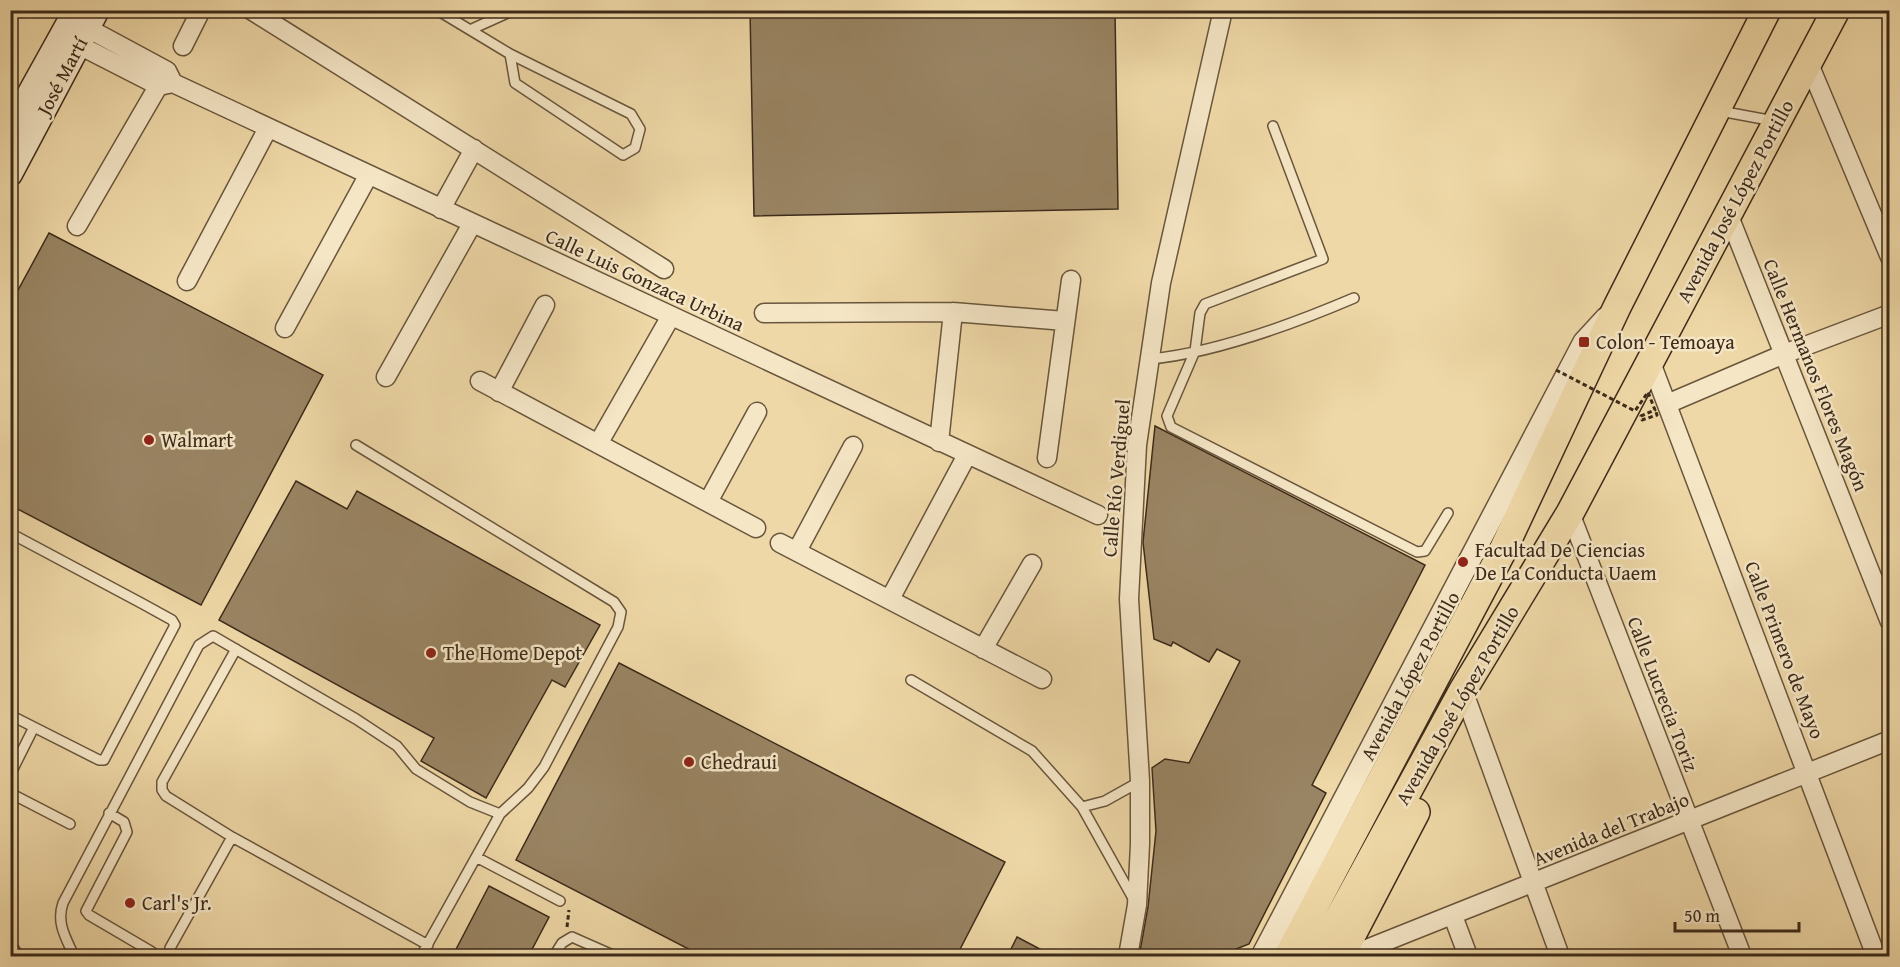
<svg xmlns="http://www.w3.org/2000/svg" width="1900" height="967" font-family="'Gentium Book Plus',serif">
<rect width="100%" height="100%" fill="#efd8a7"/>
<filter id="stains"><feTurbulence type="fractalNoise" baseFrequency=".00333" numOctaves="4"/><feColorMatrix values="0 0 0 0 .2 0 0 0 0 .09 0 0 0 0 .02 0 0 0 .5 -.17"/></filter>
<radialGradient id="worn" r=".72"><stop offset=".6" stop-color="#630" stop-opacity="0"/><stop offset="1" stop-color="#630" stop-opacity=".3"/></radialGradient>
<path fill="#998463" stroke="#3c2a1a" stroke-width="1.5" d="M750 10H1115L1118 209 754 216Z
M49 233 323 375 201 605 10 505V305Z
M1155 426 1425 565 1312 785 1326 793 1249 944 1216 957H1139L1148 907 1156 831 1152 768 1165 759 1189 763 1240 661 1217 649 1209 662 1173 642 1171 646 1154 639 1143 542Z
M296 481 347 509 357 491 600 625 565 687 552 680 486 798 421 761 434 738 219 620Z
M619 663 1005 862 956 957H704L516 860Z
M489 886 549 917 528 957H452Z
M1017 937 1055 957H1007Z"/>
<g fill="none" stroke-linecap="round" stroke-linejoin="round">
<defs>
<path id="service" d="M437 10 510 54 631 114 640 129 635 148 623 155 515 83 510 54
M472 29 514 10
M1720 111 1774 121
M1273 126 1323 259 1205 304 1200 313 1195 351 1167 416 1171 427 1417 552 1425 551 1448 513
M1150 359C1215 353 1293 324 1354 298
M356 445 614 602 621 612 618 627 544 767 528 788 500 814
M10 533 143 604 172 620 175 625 104 760H99L10 715
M236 649 162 782V790L166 796 232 837 428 945
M911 680 1032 751 1082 807 1134 900
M10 775 34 727
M10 793 70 824
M1082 807 1105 801 1139 782
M109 813 124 822 127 832 86 911 89 915 152 952 155 956
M476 857 560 901
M10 943 19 956
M74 956C66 938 56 923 63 903L199 645 213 636 356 719 397 746 416 769 470 802 500 814 421 956
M169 956 170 948 232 837
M554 956 562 943 572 937 615 956"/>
<path id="minor" d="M251 10 664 269
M78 23 167 71 171 79
M67 39 159 86 173 83 1098 515
M183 46 201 10
M1809 64 1890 257
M441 209 474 149
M1727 211 1890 622
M77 226 167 71
M187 281 268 128
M764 313 953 312 1065 321
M285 328 368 176
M1650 360 1876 956
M386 377 472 224
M480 381 756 528
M499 392 545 305
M1667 404 1784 354 1890 314
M939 442 953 312
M598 444 671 316
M1047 458 1071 280
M708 502 757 412
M1570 513 1742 956
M780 543 1042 679
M797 551 853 446
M890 599 967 455
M983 649 1032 564
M1463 690 1560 956
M1453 916 1468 956
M1128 956 1137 905 1140 844V781L1129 599 1137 445 1161 283 1223 10
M1349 956 1890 740"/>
<path id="tertiary" d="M1262 956 1584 342 1606 318"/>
<path id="secondary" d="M10 129 76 10
M10 174 97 10"/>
<path id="primary" d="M1288 956 1502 552 1617 307 1767 10
M1318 956 1463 690 1570 513 1836 10
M1341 956 1416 812"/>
</defs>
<use href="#service" stroke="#69563d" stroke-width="12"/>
<use href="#minor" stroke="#69563d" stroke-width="21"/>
<use href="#tertiary" stroke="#69563d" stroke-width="24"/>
<use href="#secondary" stroke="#3c2a1a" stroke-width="27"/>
<use href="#primary" stroke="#3c2a1a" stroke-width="30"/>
<path stroke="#3c2a1a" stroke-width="3" stroke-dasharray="4.5 3" stroke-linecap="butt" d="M567 927 569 910"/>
<use href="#service" stroke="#f5e6c6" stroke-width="9"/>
<use href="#minor" stroke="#f5e6c6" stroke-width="18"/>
<use href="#tertiary" stroke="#f5e6c6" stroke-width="21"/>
<use href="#secondary" stroke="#f5e6c6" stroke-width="24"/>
<use href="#primary" stroke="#efd8a7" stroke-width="27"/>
<path stroke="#3c2a1a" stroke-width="3" stroke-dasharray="4.5 3" stroke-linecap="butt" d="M1556 370 1635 411 1648 392 1655 410 1641 416 1642 420 1657 415 1656 412"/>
</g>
<g fill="#8f2418" stroke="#f5e6c6" stroke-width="2">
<rect x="1578" y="336" width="12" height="12" rx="3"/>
<circle cx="149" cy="440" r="6"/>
<circle cx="1463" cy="562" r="6"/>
<circle cx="431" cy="653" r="6"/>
<circle cx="689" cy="762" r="6"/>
<circle cx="130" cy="903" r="6"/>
</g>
<g text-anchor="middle" stroke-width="5" stroke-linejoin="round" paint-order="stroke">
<g font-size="20" fill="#3c2a1a" stroke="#f5e6c6">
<text transform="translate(62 76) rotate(-62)" y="7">José Martí</text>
<text transform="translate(1735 201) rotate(-62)" y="7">Avenida José López Portillo</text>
<text transform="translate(645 280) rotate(25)" y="7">Calle Luis Gonzaca Urbina</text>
<text transform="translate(1816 375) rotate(68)" y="7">Calle Hermanos Flores Magón</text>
<text transform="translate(1116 478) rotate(-85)" y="7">Calle Río Verdiguel</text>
<text transform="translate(1785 650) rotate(69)" y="7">Calle Primero de Mayo</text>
<text transform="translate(1410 676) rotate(-62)" y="7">Avenida López Portillo</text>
<text transform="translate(1663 694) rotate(69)" y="7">Calle Lucrecia Toriz</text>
<text transform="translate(1457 705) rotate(-60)" y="7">Avenida José López Portillo</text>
<text transform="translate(1611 829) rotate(-22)" y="7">Avenida del Trabajo</text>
</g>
<g font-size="20" fill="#3c2a1a" stroke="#f5e6c6" text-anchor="start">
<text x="1596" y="349">Colon - Temoaya</text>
<text x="161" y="447">Walmart</text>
<text x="1475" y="557">Facultad De Ciencias<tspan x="1475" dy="23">De La Conducta Uaem</tspan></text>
<text x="443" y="660">The Home Depot</text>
<text x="701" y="769">Chedraui</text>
<text x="142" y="910">Carl's Jr.</text>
</g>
</g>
<rect width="1900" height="967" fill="none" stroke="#efd8a7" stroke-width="36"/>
<rect x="12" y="12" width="1876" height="943" fill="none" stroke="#3c2a1a" stroke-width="3"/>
<rect x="18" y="18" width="1864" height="931" fill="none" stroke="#3c2a1a" stroke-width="1.5"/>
<path d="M1675 922v9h124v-9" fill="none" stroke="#3c2a1a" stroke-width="3"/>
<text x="1684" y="922" font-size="18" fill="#3c2a1a" stroke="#f5e6c6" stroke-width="4.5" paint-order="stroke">50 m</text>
<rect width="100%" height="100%" filter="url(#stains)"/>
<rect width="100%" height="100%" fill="url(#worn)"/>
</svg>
